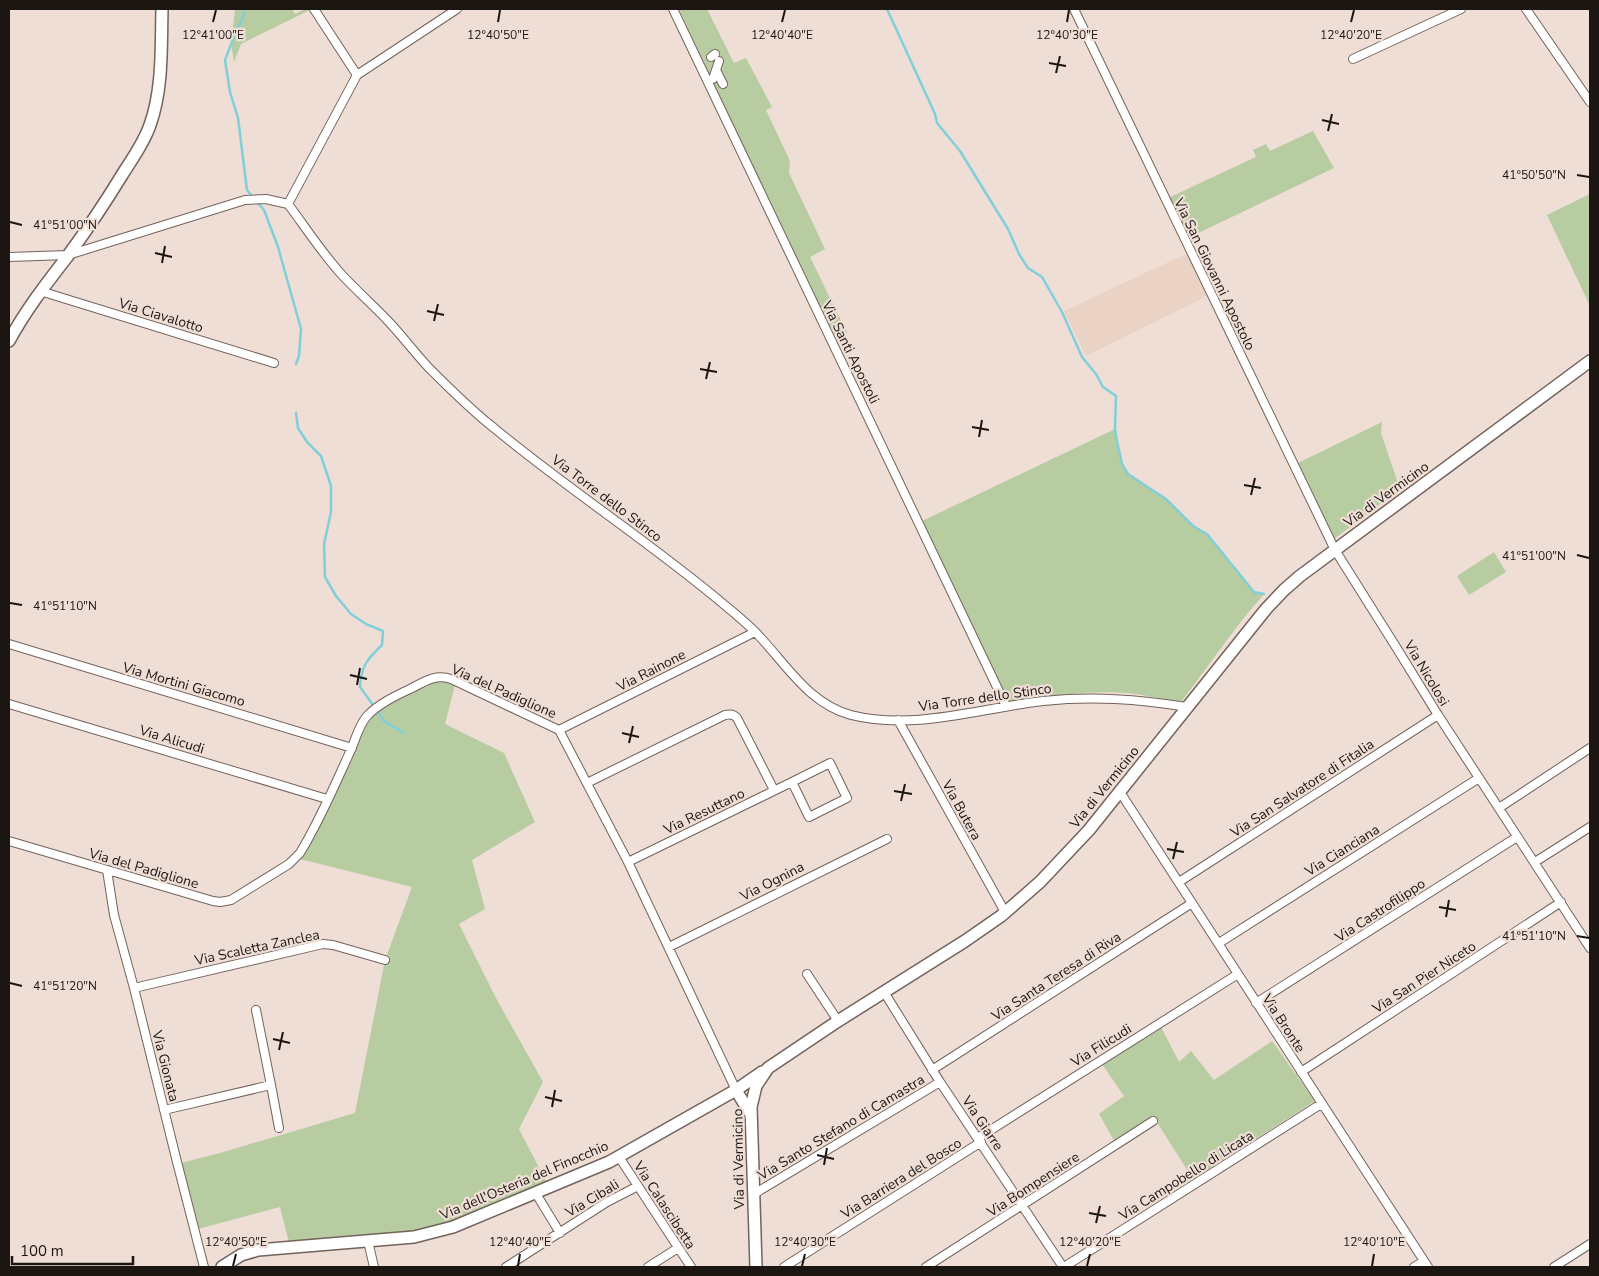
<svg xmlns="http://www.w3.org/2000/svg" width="1599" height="1276" font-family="'Nunito Sans',sans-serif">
<rect width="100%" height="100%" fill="#efded5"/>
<path fill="#ead2c4" d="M1188 253 1209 295 1086 356 1064 311Z"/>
<path fill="#b7cca1" d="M235 9H256V10L292 9 295 14 303 10 302 9H312L241 44 234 62 231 44Z
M679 9H707L734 63 746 58 772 107 766 110 790 161 789 173 825 249 810 257 847 333 834 339Z
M1313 131 1334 168 1188 238 1168 198 1256 157 1253 150 1266 144 1270 151Z
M1590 194V306L1547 215Z
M1382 422 1381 433 1400 489 1334 539 1296 464Z
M1115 429 1122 464 1128 474 1166 499 1193 526 1207 534 1254 592 1264 594 1242 620 1181 702C1163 699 1145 695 1127 693 1089 690 1044 696 1007 704L920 522Z
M1494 552 1506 572 1469 595 1457 576Z
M433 677 456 681 445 724 504 753 535 822 472 860 485 909 459 924 497 1000 543 1082 519 1129 549 1187 453 1227 290 1247 280 1207 194 1230 177 1164 220 1153 355 1113 385 960 412 887 296 858 367 716Z
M1161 1027 1179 1062 1191 1051 1214 1080 1272 1041 1315 1101 1193 1179 1158 1124 1119 1149 1099 1114 1124 1096 1102 1064Z"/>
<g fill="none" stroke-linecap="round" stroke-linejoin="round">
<path stroke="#80cfda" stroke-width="2.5" d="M244 9V15L235 34 225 60 230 92 238 118 247 190 252 196
M887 9 935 114 937 123 960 151 1008 229 1019 254 1028 268 1042 277 1062 312 1082 357 1096 374 1103 387 1116 396 1115 429 1117 441 1122 464 1128 474 1166 499 1193 526 1207 534 1254 592 1264 594
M258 203 264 210 278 247 301 329 299 356 296 364
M296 413 298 428 307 442 321 456 331 486V512L324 544 325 577 336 596 351 614 366 624 383 631 382 645C367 659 361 667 360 687L373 705
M378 712 384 721 404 733"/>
<defs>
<path id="street" d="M314 9 357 75
M673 9 1006 706
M1074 9 1335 550 1396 647 1438 715 1590 948
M1526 9 1590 102
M711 57 715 54
M1353 59 1461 9
M716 70 723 84
M713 79 719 61
M288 204 357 75 457 9
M9 257 68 255 245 200 266 199 288 204C306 228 322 253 342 275 357 291 374 306 389 322 403 337 415 353 429 368 450 389 471 410 494 428 570 491 653 544 727 607 739 617 750 626 760 637 788 667 810 704 851 715 914 731 981 708 1043 701 1093 696 1137 699 1187 707
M40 291 274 363
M9 644 352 748
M9 704 327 799
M898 720 1005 912
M559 730 755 632
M830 763 847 798 809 817 792 782Z
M587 783 725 715C729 714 734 714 737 718L774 790
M1120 792 1428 1267
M1499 808 1590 748
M9 841 213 901 220 902 231 900 289 864 300 853C319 822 334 787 349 754 355 742 358 726 367 716 378 704 397 695 412 688 425 681 436 674 451 679L559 730 628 862 736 1090
M628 862 792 782
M1535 862 1590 827
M107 870 114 915 134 988 176 1158 204 1267
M1179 882 1438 715
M1219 943 1479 778
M669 947 887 839
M807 974 838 1021
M134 988 323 944 333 945 385 960
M884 992 940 1082 1063 1267
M1256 1003 1517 837
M932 1070 1192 903
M1301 1072 1561 902
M271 1085 279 1128
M164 1110 271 1085 256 1010
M978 1138 1238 974
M619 1157 691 1267
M535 1192 560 1233
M754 1194 940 1082
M368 1241 374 1267
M506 1267 607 1202 638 1186
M648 1267 678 1248
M784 1267 981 1142
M926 1267 1153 1121
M1064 1267 1321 1104
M1414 1267 1424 1261
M1554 1267 1590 1244"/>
<path id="secondary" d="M9 341C25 311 46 284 67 257 86 231 105 203 122 175 132 159 144 143 150 125 163 89 161 47 162 9
M736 1090 751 1115
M222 1267 241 1255 258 1250 414 1237 453 1227 609 1162 736 1090 762 1072
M756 1267 751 1107 756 1086 768 1068 838 1021 965 941 1001 916 1040 882 1089 830 1266 609 1284 590 1300 576 1590 361"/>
</defs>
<use href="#street" stroke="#72635b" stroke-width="10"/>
<use href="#secondary" stroke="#72635b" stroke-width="14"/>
<use href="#street" stroke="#fff" stroke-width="8"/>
<use href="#secondary" stroke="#fff" stroke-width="11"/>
</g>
<path fill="none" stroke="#1c1613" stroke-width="2" d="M213 22 216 10M498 22 500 10M782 22 785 10M1067 22 1069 10M1351 22 1354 10M1049 63 1066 66M1056 73 1060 56M1322 120 1339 124M1328 131 1332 114M1577 175 1589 177M10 222 22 225M155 253 172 257M162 263 165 246M427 311 444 315M434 321 438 304M700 369 717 372M706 379 710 362M972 427 989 430M979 437 982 420M1244 485 1261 488M1251 495 1255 478M1577 555 1589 558M10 603 22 605M350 675 367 679M357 685 360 668M622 733 639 737M629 743 633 726M894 791 912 794M901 801 905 784M1167 849 1184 852M1173 859 1177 842M1439 907 1456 910M1446 917 1449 900M1577 936 1589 938M10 983 22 986M273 1039 290 1043M279 1050 283 1032M545 1097 562 1101M552 1107 555 1090M817 1155 834 1159M824 1165 827 1148M1089 1213 1106 1216M1096 1223 1100 1206M233 1266 236 1254M518 1266 520 1254M802 1266 805 1254M1087 1266 1090 1254M1372 1266 1374 1254"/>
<g text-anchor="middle" stroke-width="4.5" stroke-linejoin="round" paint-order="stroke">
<g font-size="14" fill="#1c1613" stroke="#efded5">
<text transform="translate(1215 274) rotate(64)" y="5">Via San Giovanni Apostolo</text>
<text transform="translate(161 315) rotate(17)" y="5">Via Ciavalotto</text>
<text transform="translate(851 352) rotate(64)" y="5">Via Santi Apostoli</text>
<text transform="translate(1386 494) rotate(-36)" y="5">Via di Vermicino</text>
<text transform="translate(607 498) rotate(37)" y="5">Via Torre dello Stinco</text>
<text transform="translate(651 670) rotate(-27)" y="5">Via Rainone</text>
<text transform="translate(1427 673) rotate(59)" y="5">Via Nicolosi</text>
<text transform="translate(184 684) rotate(16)" y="5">Via Mortini Giacomo</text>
<text transform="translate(504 691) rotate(24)" y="5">Via del Padiglione</text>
<text transform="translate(985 697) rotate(-8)" y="5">Via Torre dello Stinco</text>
<text transform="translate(172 739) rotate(17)" y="5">Via Alicudi</text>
<text transform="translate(1104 787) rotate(-51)" y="5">Via di Vermicino</text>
<text transform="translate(1302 788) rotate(-33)" y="5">Via San Salvatore di Fitalia</text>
<text transform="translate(962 810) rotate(61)" y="5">Via Butera</text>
<text transform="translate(704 811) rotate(-26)" y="5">Via Resuttano</text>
<text transform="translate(1342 850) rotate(-32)" y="5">Via Cianciana</text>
<text transform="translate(144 868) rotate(16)" y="5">Via del Padiglione</text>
<text transform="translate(772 881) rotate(-27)" y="5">Via Ognina</text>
<text transform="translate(1380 910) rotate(-33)" y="5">Via Castrofilippo</text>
<text transform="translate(257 947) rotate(-12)" y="5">Via Scaletta Zanclea</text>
<text transform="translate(1056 976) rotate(-33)" y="5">Via Santa Teresa di Riva</text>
<text transform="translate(1424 977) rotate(-33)" y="5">Via San Pier Niceto</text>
<text transform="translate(1284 1023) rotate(57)" y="5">Via Bronte</text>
<text transform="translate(1101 1045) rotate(-32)" y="5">Via Filicudi</text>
<text transform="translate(166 1066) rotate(76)" y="5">Via Gionata</text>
<text transform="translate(983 1123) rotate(56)" y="5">Via Giarre</text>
<text transform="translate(841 1127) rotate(-31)" y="5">Via Santo Stefano di Camastra</text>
<text transform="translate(738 1159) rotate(-91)" y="5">Via di Vermicino</text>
<text transform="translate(1186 1175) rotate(-32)" y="5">Via Campobello di Licata</text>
<text transform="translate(901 1178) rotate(-32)" y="5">Via Barriera del Bosco</text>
<text transform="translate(524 1180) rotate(-23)" y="5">Via dell'Osteria del Finocchio</text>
<text transform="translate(1033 1184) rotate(-33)" y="5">Via Bompensiere</text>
<text transform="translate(592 1198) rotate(-31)" y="5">Via Cibali</text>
<text transform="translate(665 1205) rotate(57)" y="5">Via Calascibetta</text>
</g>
</g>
<g font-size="12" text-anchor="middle" fill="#1c1613" stroke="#efded5" stroke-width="4.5" stroke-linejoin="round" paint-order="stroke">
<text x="213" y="39">12°41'00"E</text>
<text x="498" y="39">12°40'50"E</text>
<text x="782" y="39">12°40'40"E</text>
<text x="1067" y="39">12°40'30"E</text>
<text x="1351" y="39">12°40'20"E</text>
<text x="1534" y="179">41°50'50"N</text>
<text x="65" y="229">41°51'00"N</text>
<text x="1534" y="560">41°51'00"N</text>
<text x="65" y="610">41°51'10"N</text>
<text x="1534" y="940">41°51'10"N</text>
<text x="65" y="990">41°51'20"N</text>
<text x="236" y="1246">12°40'50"E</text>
<text x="520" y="1246">12°40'40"E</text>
<text x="805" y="1246">12°40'30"E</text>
<text x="1090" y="1246">12°40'20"E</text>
<text x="1374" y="1246">12°40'10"E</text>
</g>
<rect width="1599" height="1276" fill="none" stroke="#1c1613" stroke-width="20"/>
<path d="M12 1256v8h121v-8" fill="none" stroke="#1c1613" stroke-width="2.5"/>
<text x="20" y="1256" font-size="15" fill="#1c1613" stroke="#efded5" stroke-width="4" paint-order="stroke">100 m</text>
</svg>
